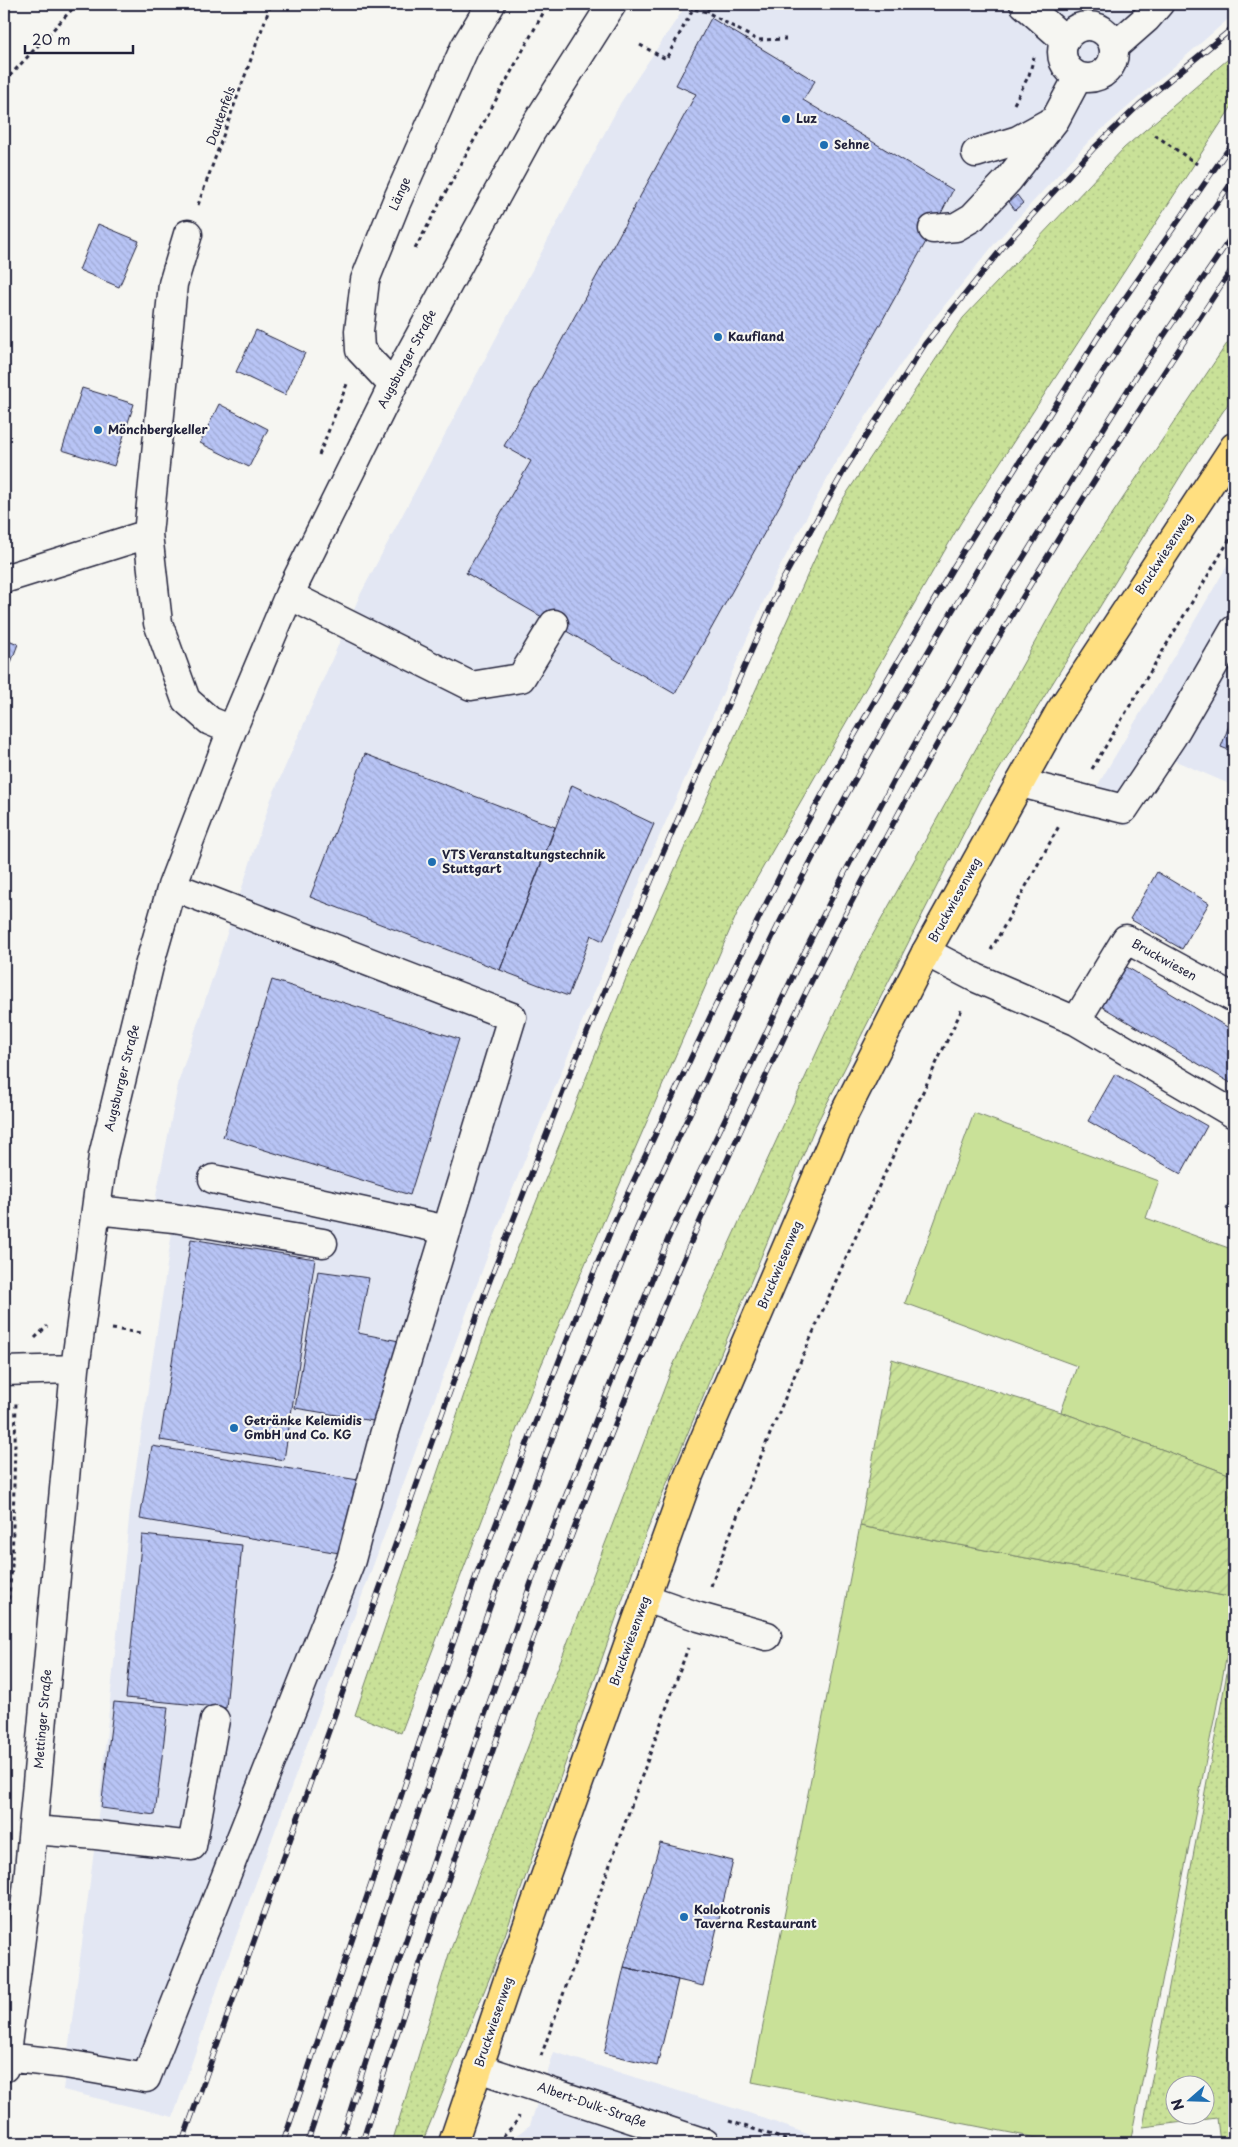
<svg xmlns="http://www.w3.org/2000/svg" width="1238" height="2147" font-family="'Playpen Sans',sans-serif">
<defs>
<pattern id="grass-dots" width="8" height="8" patternUnits="userSpaceOnUse" patternTransform="scale(1.25)"><rect width="8" height="8" fill="#c9e198"/><path d="M2 2h.1M6 6h.1" fill="none" stroke="#acc184" stroke-width="1.8" stroke-linecap="round"/></pattern>
<pattern id="garden-furrows" width="10" height="10" patternUnits="userSpaceOnUse" patternTransform="scale(1.25)"><rect width="10" height="10" fill="#c9e198"/><path d="M-1 1l2-2M0 10L10 0M9 11l2-2" fill="none" stroke="#acc184"/></pattern>
<pattern id="building-back-hatch" width="6" height="6" patternUnits="userSpaceOnUse" patternTransform="scale(1.25)"><rect width="6" height="6" fill="#b8c4f5"/><path d="M-1 5l2 2M0 0l6 6M5-1l2 2" fill="none" stroke="#9ea8d3"/></pattern>
</defs>
<rect width="100%" height="100%" fill="#f6f6f2"/>
<filter id="ink" filterUnits="userSpaceOnUse"><feTurbulence type="fractalNoise" baseFrequency=".02" numOctaves="2"/><feDisplacementMap in="SourceGraphic" scale="10" xChannelSelector="R" yChannelSelector="G"/><feConvolveMatrix kernelMatrix="1 2 1 2 8 2 1 2 1" color-interpolation-filters="sRGB"/></filter>
<g filter="url(#ink)">
<path fill="#e3e7f3" d="M687 4H1234V14L1090 140 996 242 919 337 836 462 774 578 655 846 509 1198 228 1958 173 2117 63 2090 96 1835 131 1500 176 1206 155 1201 179 1080 271 799 360 595 621 102Z
M1234 554V786L1171 759 1128 826 1082 812Z
M554 2052 749 2113 832 2143H506L530 2125Z"/>
<path fill="url(#grass-dots)" stroke="#76826a" fill-rule="evenodd" d="M1234 54V103L960 524 739 909 540 1368 401 1733 355 1715 492 1312 629 971 839 505 963 318 1124 148Z
M1234 333V395L1188 464 981 799 815 1127 645 1536 492 1972 422 2143H392L449 1954 672 1368 860 958 1076 568Z
M1234 1635V2143H1220L1217 2118 1143 2127ZM1176 2084H1206V2114H1176Z"/>
<path fill="#c9e198" stroke="#76826a" d="M974 1113 1159 1181 1146 1218 1234 1250V1476L1061 1412 1077 1366 905 1303Z
M860 1526 1234 1598V1619L1130 2143H1062L752 2082Z"/>
<path fill="url(#garden-furrows)" stroke="#76826a" d="M892 1359 1061 1412 1234 1476V1598L860 1526Z"/>
<path fill="url(#building-back-hatch)" stroke="#22223b" d="M711 18 815 81 803 100 953 190 933 229 675 694 466 573 531 461 504 446 696 94 676 85Z
M1017 195 1023 203 1015 210 1009 202Z
M98 224 139 241 119 287 79 270Z
M256 330 305 353 285 395 236 372Z
M82 388 134 404 114 466 62 450Z
M219 404 268 429 249 467 200 443Z
M4 638 18 644 4 681Z
M1234 712V752L1221 747Z
M365 754 555 827 500 970 310 897Z
M572 785 654 824 603 941 591 935 568 996 500 970Z
M1157 872 1209 903 1182 949 1130 919Z
M1125 966 1234 1031V1085L1101 1006Z
M272 980 459 1039 410 1195 223 1137Z
M1115 1074 1207 1126 1181 1174 1088 1121Z
M1234 1195V1213L1226 1209Z
M191 1239 315 1259 284 1460 160 1440Z
M318 1271 369 1278 358 1333 425 1346 391 1424 295 1408Z
M152 1446 358 1480 345 1554 140 1519Z
M142 1535 242 1545 226 1708 126 1698Z
M114 1702 168 1707 155 1815 101 1808Z
M660 1843 733 1861 703 1986 624 1967Z
M624 1967 678 1980 657 2066 604 2053Z"/>
<g fill="none" stroke-linecap="round" stroke-linejoin="round">
<defs>
<path id="minor" d="M1024 4 1065 40
M1062 52a26 26 0 1 1 52 0a26 26 0 1 1-52 0Z
M1114 47 1147 18 1159 4
M976 153 1018 140 1047 124
M933 229 956 227 973 217 1009 179 1055 120 1078 77
M188 234 173 284 148 534 158 623 186 700 210 721 232 730
M393 385 360 350 359 331 365 280 396 203 465 47 491 4
M4 579 148 534
M289 595 471 686 521 678 554 624
M1020 783 1124 809 1172 737 1234 630
M926 952 976 978 1076 1021 1234 1114
M1076 1021 1126 939 1234 998
M213 1179 447 1230
M96 1210 174 1218 323 1243
M4 1371 75 1369
M645 1598 699 1617 767 1636
M33 1830 96 1835 192 1846 215 1720
M6 2057 66 2064 146 2078 351 1560 384 1435 512 1017 172 886
M4 2068 27 1892 75 1369 103 1156 149 966 172 886 232 730 289 595 393 385 531 132 612 4
M478 2068 705 2143"/>
<path id="major" d="M453 2143 507 1983 689 1475 844 1114 926 952 1059 713 1234 447"/>
</defs>
<use href="#minor" stroke="#22223b" stroke-width="31"/>
<use href="#major" stroke="#22223b" stroke-width="31"/>
<path stroke="#22223b" stroke-width="3" stroke-dasharray="4 4" stroke-linecap="butt" d="M684 4 693 9
M707 12 711 4
M640 45 666 59 693 9 707 12 757 40 786 39
M4 82 77 4
M1014 104 1029 75 1034 57
M1155 135 1197 164
M198 205 271 4
M415 249 548 4
M319 455 347 384
M1092 769 1234 532
M991 950 1059 826
M112 1329 142 1333
M35 1338 47 1326
M711 1586C783 1388 873 1197 963 1007
M4 1639 12 1567 16 1402
M541 2056 688 1648
M729 2121 796 2143
M499 2143C503 2132 515 2128 519 2116"/>
<use href="#minor" stroke="#f6f6f2" stroke-width="28"/>
<use href="#major" stroke="#ffdf80" stroke-width="28"/>
<defs>
<path id="rail" d="M182 2143 485 1293 571 1071 664 851 782 581 845 469 925 344 1003 247 1095 147 1139 105 1234 27
M283 2143 477 1573 583 1299 614 1223 710 1017 793 849 847 748 954 566 1100 334 1234 141
M307 2143C410 1839 508 1531 634 1235 654 1188 677 1142 698 1096 735 1016 771 936 812 859 937 623 1081 397 1234 179
M340 2143 389 1989 531 1583 668 1239 801 959 844 874 898 773 997 600 1137 375 1234 233
M362 2143C489 1742 631 1344 819 966 940 723 1083 492 1234 266"/>
</defs>
<use href="#rail" stroke="#22223b" stroke-width="5.5"/>
<use href="#rail" stroke="#f6f6f2" stroke-width="4" stroke-dasharray="11" stroke-linecap="butt"/>
</g>
</g>
<g fill="#1f6fb2" stroke="#f6f6f2" stroke-width="2">
<circle cx="786" cy="119" r="5"/>
<circle cx="824" cy="145" r="5"/>
<circle cx="718" cy="337" r="5"/>
<circle cx="98" cy="430" r="5"/>
<circle cx="432" cy="862" r="5"/>
<circle cx="234" cy="1428" r="5"/>
<circle cx="684" cy="1917" r="5"/>
</g>
<g text-anchor="middle" stroke-width="4.5" stroke-linejoin="round" paint-order="stroke">
<g font-size="12" fill="#22223b" stroke="#f6f6f2">
<text transform="translate(221 116) rotate(-70)" y="4">Dautenfels</text>
<text transform="translate(400 194) rotate(-67)" y="4">Länge</text>
<text transform="translate(407 359) rotate(-62)" y="4">Augsburger Straße</text>
<text transform="translate(1164 554) rotate(-57)" y="4">Bruckwiesenweg</text>
<text transform="translate(955 900) rotate(-61)" y="4">Bruckwiesenweg</text>
<text transform="translate(1164 960) rotate(29)" y="4">Bruckwiesen</text>
<text transform="translate(122 1078) rotate(-76)" y="4">Augsburger Straße</text>
<text transform="translate(780 1265) rotate(-67)" y="4">Bruckwiesenweg</text>
<text transform="translate(630 1641) rotate(-70)" y="4">Bruckwiesenweg</text>
<text transform="translate(43 1719) rotate(-85)" y="4">Mettinger Straße</text>
<text transform="translate(494 2022) rotate(-71)" y="4">Bruckwiesenweg</text>
<text transform="translate(592 2105) rotate(19)" y="4">Albert-Dulk-Straße</text>
</g>
<g font-size="12" font-weight="bold" fill="#22223b" stroke="#f6f6f2" text-anchor="start">
<text x="796" y="123">Luz</text>
<text x="834" y="149">Sehne</text>
<text x="728" y="341">Kaufland</text>
<text x="108" y="434">Mönchbergkeller</text>
<text x="442" y="859">VTS Veranstaltungstechnik<tspan x="442" dy="14">Stuttgart</tspan></text>
<text x="244" y="1425">Getränke Kelemidis<tspan x="244" dy="14">GmbH und Co. KG</tspan></text>
<text x="694" y="1914">Kolokotronis<tspan x="694" dy="14">Taverna Restaurant</tspan></text>
</g>
</g>
<rect width="1238" height="2147" fill="none" stroke="#f6f6f2" stroke-width="20"/>
<rect x="10" y="10" width="1218" height="2127" fill="none" stroke="#22223b" stroke-width="2" filter="url(#ink)"/>
<g transform="translate(1190 2100) rotate(250)"><circle r="24" fill="#f6f6f2" stroke="#a1a1a9"/>
<path d="M0-4L9 19L0 12L-9 19Z" fill="#1f6fb2"/>
<text y="-8" font-size="14" font-weight="bold" text-anchor="middle" fill="#22223b">N</text>
</g>
<path d="M25 45v8h108v-8" fill="none" stroke="#22223b" stroke-width="2.5"/>
<text x="32" y="45" font-size="15" fill="#22223b" stroke="#f6f6f2" stroke-width="4" paint-order="stroke">20 m</text>
</svg>
